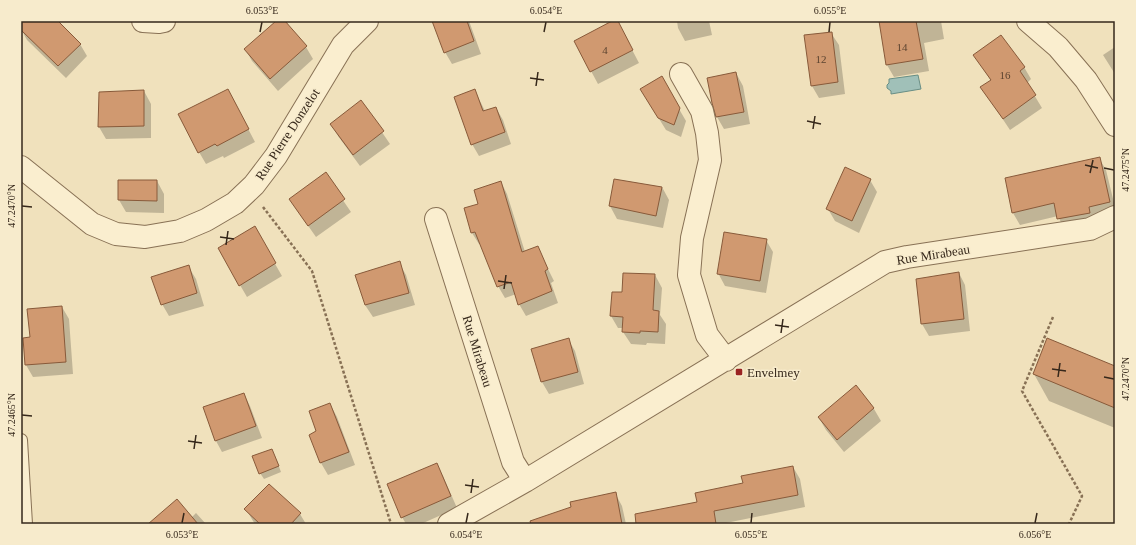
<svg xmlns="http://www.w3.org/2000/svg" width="1136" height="545" font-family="Georgia,serif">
<rect width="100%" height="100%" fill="#f0e1bc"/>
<path fill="#a0c0b8" stroke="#688e85" d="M918 75 921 89 891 94V91L887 88V85L889 83V79Z"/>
<path fill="#0003" d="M27 21H55L80 44 87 56 66 78 27 40 21 29V27Z
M278 21H283L306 47 313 59 278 91 252 61 245 49Z
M433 21H469L481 54 452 64 445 52Z
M614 21H617L639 63 598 84 591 71Z
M677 21H709L712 35 685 41 678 28Z
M880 21H941L944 39 924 43 929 71 894 77 887 65Z
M831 33 839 45 845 94 819 98 812 86Z
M1115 47V74L1103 55Z
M975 56 1024 67 1031 79 1027 83 1042 108 1010 130 982 88 991 81Z
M736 73 743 86 750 124 724 129 717 117 713 103Z
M661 78 686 121 681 137 666 130 648 101Z
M144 91 151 104V138L106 139 99 127Z
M475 91 485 111 496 108 503 120 511 144 479 156 472 144Z
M234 102 255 142 224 158 223 156 206 164 199 152Z
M371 116 390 144 360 166 338 136 331 124Z
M1099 158 1106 170 1115 207 1065 231 1058 216 1020 225 1013 213 1006 179Z
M325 174 351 212 316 237 290 200Z
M615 180 662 187 669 200 663 228 617 219 610 206Z
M870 180 877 192 859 233 835 221 828 209Z
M157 181 164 194V213L126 212 119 200Z
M501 182 507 194 525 252 537 247 554 281 551 283 558 303 526 316 519 304 516 294 505 298 498 286 481 244H479L472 233 479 204Z
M254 227 282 276 247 297 219 249Z
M766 240 773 252 766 293 725 286 718 273Z
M399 263 406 275 415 305 373 317 365 305Z
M188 266 196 279 204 306 169 316 162 304Z
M959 273 965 285 970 331 929 336 922 324Z
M655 275 662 288 660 315 666 324 665 344 647 343 646 345 631 344 623 332 624 328H618L611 316 623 293Z
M62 307 69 319 73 374 33 377 26 365 31 342Z
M568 339 575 351 584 384 549 394 542 382 533 350Z
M1115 367V428L1049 401 1034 374Z
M856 387 874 409 881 421 844 452 826 430 819 418Z
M244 394 250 406 262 438 222 452 216 441Z
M330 404 337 417 355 465 328 475 321 463 310 435 318 432Z
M275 456 281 472 264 479 260 473Z
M436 464 443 476 457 508 421 524H406L402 517Z
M793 467 800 479 805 507 721 524H673L744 484Z
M269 485 300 514 306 524H255L253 521 246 509Z
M615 493 622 506 626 524H576Z
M196 513 206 524H153L191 518Z"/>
<path fill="#d09970" stroke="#885a3a" d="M21 21H58L81 44 58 66 21 30Z
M276 21H285L307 46 270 79 244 49Z
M432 21H467L474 41 444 53Z
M612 21H618L633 50 590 72 574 41Z
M879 21H916L923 59 886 65Z
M832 32 838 82 811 86 804 35Z
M1001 35 1025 67 1020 71 1036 95 1003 119 980 87 991 80 973 55Z
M736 72 744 112 716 117 712 103 707 78Z
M662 76 680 108 674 125 658 118 640 89Z
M228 89 249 129 217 146 215 144 198 153 178 114Z
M475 89 483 111 496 107 505 132 471 145 454 97Z
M144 90V126L98 127 99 92Z
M361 100 384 131 353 155 330 124Z
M1100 157 1110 202 1089 207 1090 213 1057 219 1054 203 1012 213 1005 178Z
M845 167 871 179 852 221 826 209Z
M326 172 345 199 308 226 289 199Z
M614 179 662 187 656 216 609 206Z
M118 180H157V201L118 200Z
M501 181 522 252 538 246 548 269 545 271 552 291 518 305 511 282 497 287 475 232 471 233 464 208 478 204 474 190Z
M255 226 276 263 239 286 218 248Z
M724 232 767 239 760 281 717 274Z
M400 261 409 293 365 305 355 275Z
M189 265 197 293 161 305 151 277Z
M959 272 964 319 921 324 916 279Z
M623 273 655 274 653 310 659 311 658 332 640 331V333L622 332 623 317 610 316 612 292H622Z
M62 306 66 362 25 365 23 338 30 337 27 309Z
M569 338 578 372 541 382 531 349Z
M1047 338 1115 366V408L1033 374Z
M856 385 874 408 837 440 818 417Z
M244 393 256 426 215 441 203 407Z
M330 403 349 452 320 463 309 435 316 431 309 411Z
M272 449 279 466 259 474 252 456Z
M437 463 451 496 401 518 387 484Z
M793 466 798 495 714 511 716 524H636L635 514 697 502 695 493 743 483 741 476Z
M269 484 301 513 291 524H260L244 509Z
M616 492 622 524H531L530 521 571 507 570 502Z
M177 499 198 524H148Z"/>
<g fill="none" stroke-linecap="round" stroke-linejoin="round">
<defs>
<path id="service" d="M21 440 26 524"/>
<path id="minor" d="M143 21 159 22 164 21
M1028 21 1058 47 1086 80 1115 125
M681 74 702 111 707 133 710 160 692 238 689 275 707 335 726 360
M21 167 92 224 116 234 145 237 180 231 206 220 235 203 254 185 276 156 343 45 367 21
M436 219 513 462 525 481
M449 524 525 481 885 262 907 257 1090 229 1115 217"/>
</defs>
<use href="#service" stroke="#887155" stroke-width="14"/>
<use href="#minor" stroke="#887155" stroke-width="24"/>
<path stroke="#887155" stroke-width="2.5" stroke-dasharray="3 2" stroke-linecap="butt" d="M263 207 312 271 391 524
M1053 317 1022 391 1082 496 1069 524"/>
<use href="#service" stroke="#faeecf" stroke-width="12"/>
<use href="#minor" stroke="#faeecf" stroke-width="22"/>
</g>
<path fill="none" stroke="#36281b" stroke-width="1.5" d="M260 32 262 22M544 32 546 22M829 32 830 22M530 78 544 80M536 86 538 72M807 121 821 124M813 129 815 116M1085 165 1098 168M1104 168 1114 170M1090 173 1093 160M22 206 32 207M220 237 234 239M226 245 228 231M498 281 512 283M504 289 506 275M775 325 789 327M781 333 783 319M1052 369 1066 371M1058 377 1060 363M1104 377 1114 379M22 415 32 416M188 441 202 443M194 449 196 435M465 485 479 487M471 493 473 479M182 523 184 513M466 523 468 513M751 523 752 513M1035 523 1037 513"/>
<rect fill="#9a2322" stroke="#f7ebcc" stroke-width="1.5" x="735" y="368" width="8" height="8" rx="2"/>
<g text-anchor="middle" stroke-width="3" stroke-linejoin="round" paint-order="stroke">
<g font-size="11" fill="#5c4430">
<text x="902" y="51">14</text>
<text x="605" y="54">4</text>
<text x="821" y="63">12</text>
<text x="1005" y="79">16</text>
</g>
<g font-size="13" fill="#36281b" stroke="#f7ebcc">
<text transform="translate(287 134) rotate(-57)" y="5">Rue Pierre Donzelot</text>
<text transform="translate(933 254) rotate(-9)" y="5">Rue Mirabeau</text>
<text transform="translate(478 351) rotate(73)" y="5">Rue Mirabeau</text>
</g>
<g font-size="13" fill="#36281b" stroke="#f7ebcc" text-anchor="start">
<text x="747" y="377">Envelmey</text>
</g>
</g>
<rect width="1136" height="545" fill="none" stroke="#f7ebcc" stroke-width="44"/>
<rect x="22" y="22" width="1092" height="501" fill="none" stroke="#36281b" stroke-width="1.5"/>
<g font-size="10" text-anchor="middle" fill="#36281b">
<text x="262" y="14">6.053°E</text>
<text x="546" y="14">6.054°E</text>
<text x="830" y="14">6.055°E</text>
<text transform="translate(1125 170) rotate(-90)" y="4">47.2475°N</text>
<text transform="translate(11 206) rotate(-90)" y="4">47.2470°N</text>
<text transform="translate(1125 379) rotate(-90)" y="4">47.2470°N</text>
<text transform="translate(11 415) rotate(-90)" y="4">47.2465°N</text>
<text x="182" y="538">6.053°E</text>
<text x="466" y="538">6.054°E</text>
<text x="751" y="538">6.055°E</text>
<text x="1035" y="538">6.056°E</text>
</g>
</svg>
